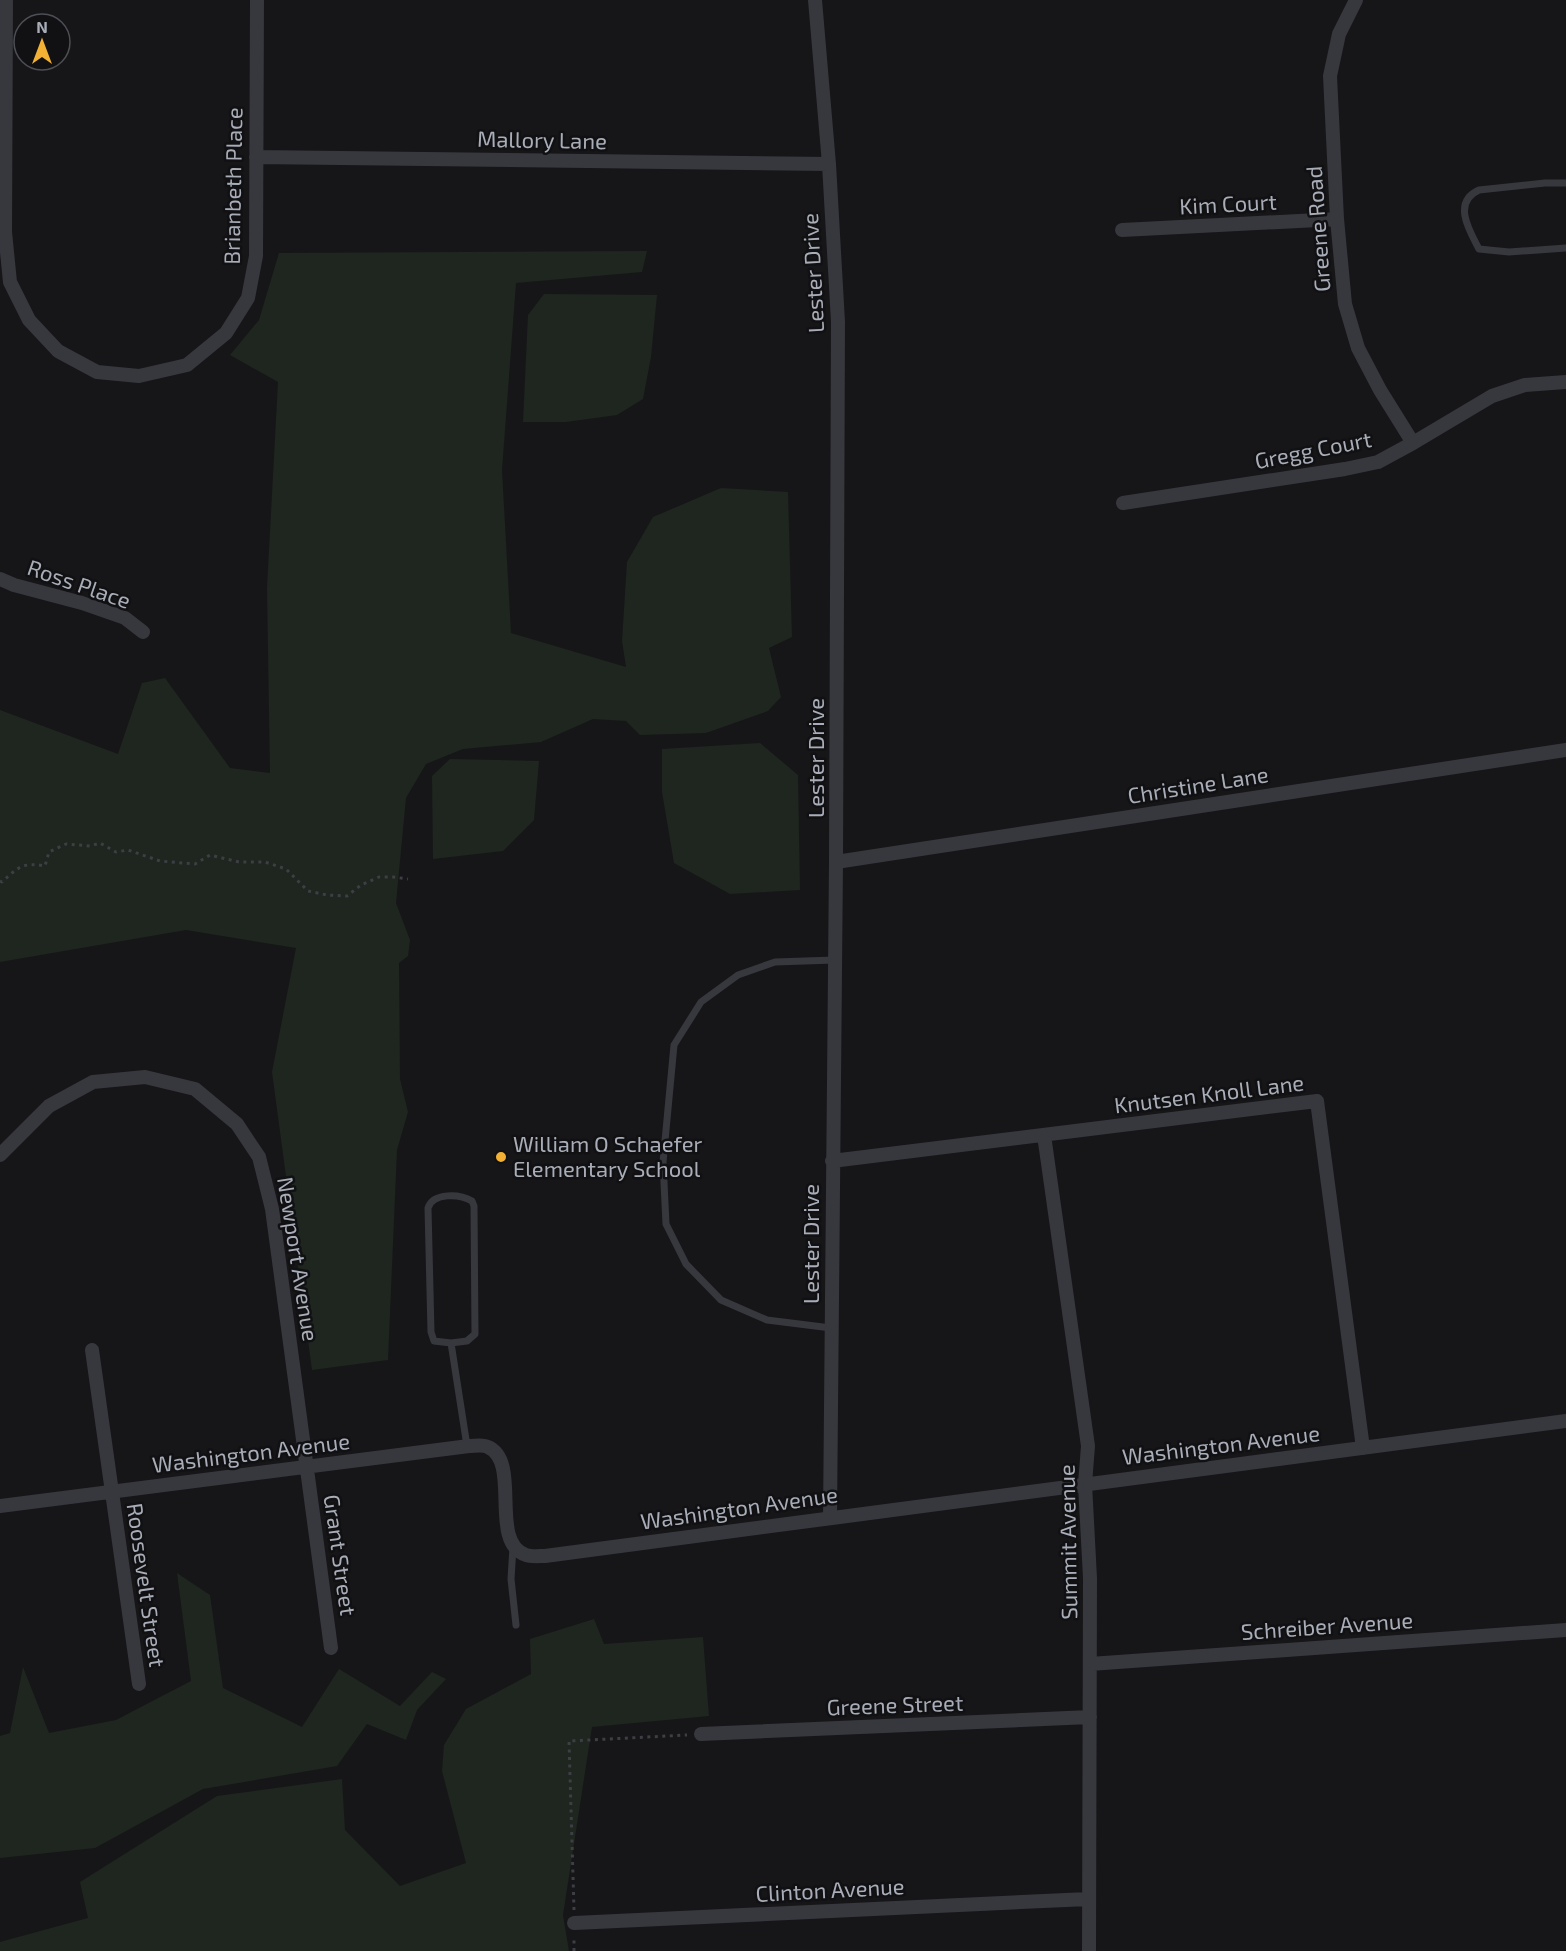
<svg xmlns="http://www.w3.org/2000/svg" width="1566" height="1951" font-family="'Exo 2',sans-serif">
<rect width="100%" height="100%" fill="#161618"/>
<path fill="#1e261f" d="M647 251 642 272 516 283 502 470 511 633 626 667 622 641 627 562 653 517 721 488 788 492 792 637 769 648 781 697 768 711 706 733 640 735 626 721 593 719 541 742 463 749 426 764 406 798 396 903 410 940 408 956 399 963 400 1079 408 1112 397 1150 388 1360 312 1370 272 1072 296 948 186 930 0 962V710L118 754 142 683 165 678 230 768 270 773 267 588 278 382 230 355 259 320 279 253Z
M544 294 657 295 651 357 643 399 617 415 566 422H523L528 315Z
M760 743 798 775 800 890 730 894 674 863 662 792V749Z
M450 759 539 761 534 820 503 851 433 859 432 776Z
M177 1573 210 1595 223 1688 302 1727 339 1669 400 1706 432 1672 446 1679 417 1710 406 1740 367 1724 337 1766 203 1789 95 1848 0 1858V1736L10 1733 23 1667 49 1733 116 1720 191 1681Z
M594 1619 604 1644 703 1637 709 1716 592 1727 563 1915 569 1951H0V1942L88 1918 80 1882 217 1796 342 1779 345 1830 400 1886 466 1863 442 1771 444 1745 466 1709 531 1674 530 1639Z"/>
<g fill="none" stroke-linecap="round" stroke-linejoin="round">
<path stroke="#3d3f44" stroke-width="3" stroke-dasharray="3 4.5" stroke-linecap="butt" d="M0 881 2 882C18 867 23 862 45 866L49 852 66 844 90 846 100 843 116 852 128 850 160 861 195 864 210 855 239 862H265L286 869 308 891 327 895 347 896 361 885 379 877H393L408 879
M574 1910 569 1741 687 1735
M574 1951V1938"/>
<path stroke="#37383d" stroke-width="7" d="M1566 183H1545L1479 190C1452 202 1469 230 1479 249L1509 252 1566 248
M831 1328 767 1320 721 1300 686 1264 666 1224 663 1162 674 1045 701 1002 738 975 775 962 835 960
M451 1343 467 1341 475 1334 474 1206 472 1201C460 1194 433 1192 428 1208L431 1332 434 1341 451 1343 467 1446
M513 1547 511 1579 516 1625"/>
<path stroke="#37383d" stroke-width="14" d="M6 0 5 232 10 282 29 320 58 351 97 372 139 376 187 365 226 333 248 298 256 256 257 0
M815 0 829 164 838 322 836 862 830 1517
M1356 0 1339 34 1330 76 1337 219 1345 304 1358 348 1380 390 1413 443
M256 157 829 164
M1122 230 1337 219
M1123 503 1345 469 1378 462 1413 443 1492 396 1525 385 1566 382
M0 579 14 585 82 603 125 618 143 632
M836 862 1566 750
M1044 1135 1088 1446 1085 1484 1090 1578 1089 1951
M0 1155 49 1106 93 1082 145 1077 195 1089 237 1124 259 1157 272 1209 331 1648
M832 1161 1317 1101 1363 1448
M92 1350 139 1684
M0 1506 469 1446C475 1446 483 1444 488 1447 522 1462 488 1542 526 1555 531 1557 539 1556 545 1556L1566 1421
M1090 1664 1566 1630
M701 1734 1090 1717
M574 1923 1088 1899"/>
</g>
<circle fill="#f2b134" stroke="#111113" stroke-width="2" cx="501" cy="1157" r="6"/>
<g text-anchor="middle" stroke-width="5" stroke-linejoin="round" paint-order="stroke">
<g font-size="22" fill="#a8adb8" stroke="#111113">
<text transform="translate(542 140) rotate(1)" y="8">Mallory Lane</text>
<text transform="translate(233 186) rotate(-89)" y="8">Brianbeth Place</text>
<text transform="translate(1228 204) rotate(-3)" y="8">Kim Court</text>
<text transform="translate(1318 229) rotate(-94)" y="8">Greene Road</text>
<text transform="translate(813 273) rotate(-93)" y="8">Lester Drive</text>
<text transform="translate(1313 450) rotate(-11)" y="8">Gregg Court</text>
<text transform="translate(79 584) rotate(19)" y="8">Ross Place</text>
<text transform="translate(816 758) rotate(-90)" y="8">Lester Drive</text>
<text transform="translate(1198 785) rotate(-9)" y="8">Christine Lane</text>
<text transform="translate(1209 1094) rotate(-7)" y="8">Knutsen Knoll Lane</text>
<text transform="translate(811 1244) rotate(-90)" y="8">Lester Drive</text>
<text transform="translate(298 1259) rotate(81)" y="8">Newport Avenue</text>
<text transform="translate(1221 1445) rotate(-7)" y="8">Washington Avenue</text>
<text transform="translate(251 1453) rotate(-7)" y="8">Washington Avenue</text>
<text transform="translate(739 1508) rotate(-8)" y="8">Washington Avenue</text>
<text transform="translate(1068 1542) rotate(-91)" y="8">Summit Avenue</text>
<text transform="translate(340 1555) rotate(82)" y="8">Grant Street</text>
<text transform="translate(146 1585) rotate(82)" y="8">Roosevelt Street</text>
<text transform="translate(1327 1626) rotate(-4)" y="8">Schreiber Avenue</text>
<text transform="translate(895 1705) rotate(-2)" y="8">Greene Street</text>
<text transform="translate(830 1890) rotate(-3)" y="8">Clinton Avenue</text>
</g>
<g font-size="22" fill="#a8adb8" stroke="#111113" text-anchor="start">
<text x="513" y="1152">William O Schaefer<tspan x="513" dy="25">Elementary School</tspan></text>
</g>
</g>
<g transform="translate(42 42)"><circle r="28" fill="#111113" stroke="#4d4f55" stroke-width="1.5"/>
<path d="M0-4.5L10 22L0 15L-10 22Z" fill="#f2b134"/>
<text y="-9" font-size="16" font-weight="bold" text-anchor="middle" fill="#a8adb8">N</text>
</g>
</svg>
